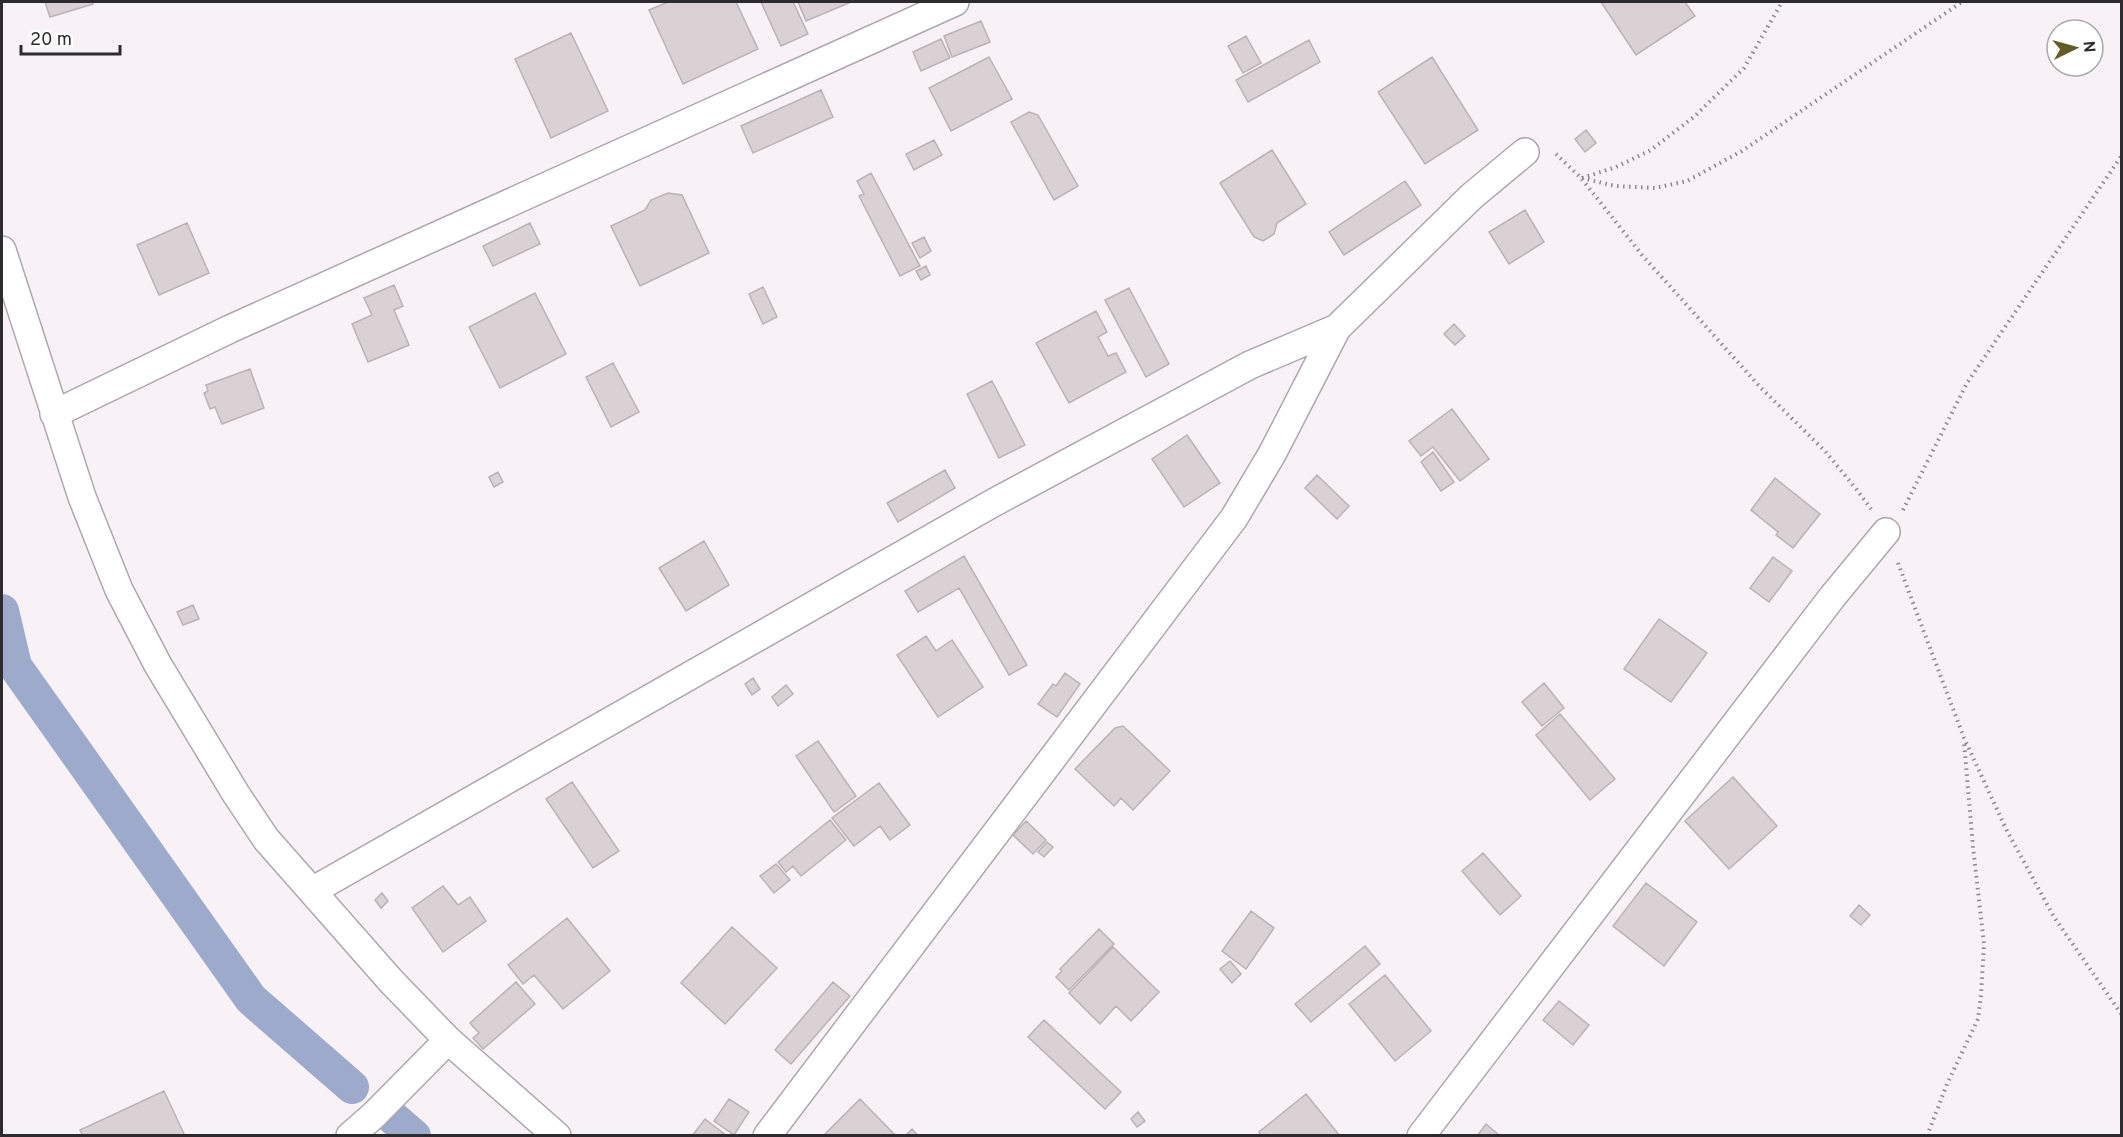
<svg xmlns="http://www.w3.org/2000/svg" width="2123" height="1137" font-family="Overpass,sans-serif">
<rect width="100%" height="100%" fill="#f8f2f7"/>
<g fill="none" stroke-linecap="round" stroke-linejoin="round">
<path stroke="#9eaacc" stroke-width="34" d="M2 611 15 666 251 999 352 1087
M392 1117 414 1136"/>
</g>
<path fill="#d9d1d4" stroke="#bab2b5" stroke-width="1.5" d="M45 2H92L93 4 50 17Z
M668 2H736L758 49 683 84 649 10Z
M761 2H793L808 34 781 46Z
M798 2H851L806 21Z
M1601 2H1685L1695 16 1636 55Z
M981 21 990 42 952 57 944 36Z
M571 33 608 111 551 138 515 59Z
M1246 36 1261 63 1243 73 1228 46Z
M941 39 950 58 921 71 913 52Z
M1309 40 1320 62 1248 102 1236 80Z
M989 57 1012 99 951 131 929 88Z
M1432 57 1478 130 1425 164 1378 92Z
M821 90 833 117 753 153 741 126Z
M1029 112 1038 115 1078 186 1054 200 1011 122Z
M1586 130 1596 143 1585 152 1575 139Z
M934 140 942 155 914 170 906 154Z
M1272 150 1306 204 1277 223 1274 234 1263 241 1254 237 1220 183Z
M871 173 920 266 900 276 859 196 864 194 857 181Z
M1405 181 1421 205 1344 255 1329 232Z
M668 193 682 195 709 253 640 286 611 226 645 210 651 200Z
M1525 210 1544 242 1509 264 1489 232Z
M187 223 209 273 159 295 137 245Z
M530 223 540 244 493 266 483 246Z
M924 237 931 251 920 258 912 243Z
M926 266 930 275 921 280 916 271Z
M394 285 403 306 394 310 409 345 368 362 352 324 372 315 364 298Z
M763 287 777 317 763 324 749 294Z
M1129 288 1169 364 1146 377 1105 300Z
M535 293 566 354 500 388 469 327Z
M1096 311 1107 332 1098 337 1108 356 1116 353 1126 372 1069 403 1036 343Z
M1454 324 1465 336 1455 345 1444 334Z
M613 363 639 412 611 427 586 377Z
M250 369 264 408 222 424 215 407 210 409 204 393 208 391 206 385Z
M992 381 1025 445 999 458 967 394Z
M1452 409 1489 459 1460 481 1433 447 1421 456 1409 441Z
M1187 435 1220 483 1184 507 1152 459Z
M1433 452 1454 482 1441 491 1421 462Z
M945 470 955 488 898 522 887 503Z
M498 472 503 482 494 487 489 477Z
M1317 475 1349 506 1337 519 1305 488Z
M1775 478 1820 514 1793 548 1776 535 1778 532 1751 510Z
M704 541 729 585 686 611 659 568Z
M964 556 1027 665 1009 675 959 588 918 612 905 591Z
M1773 557 1792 571 1769 602 1750 588Z
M193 605 199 619 183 625 177 612Z
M1659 619 1707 653 1671 702 1624 669Z
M926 636 936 651 952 640 983 687 938 717 897 655Z
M1065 673 1080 684 1057 717 1038 704 1053 684 1056 686Z
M753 678 760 689 752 695 745 684Z
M1544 683 1564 708 1542 726 1522 702Z
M786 685 793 694 778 706 772 697Z
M1560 714 1615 779 1590 800 1536 735Z
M1123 726 1170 771 1133 810 1121 798 1114 806 1075 769 1115 728Z
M818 741 856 796 834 812 796 756Z
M1733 777 1777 826 1729 869 1685 821Z
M572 782 619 851 593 868 546 799Z
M879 783 910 825 890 840 880 826 854 846 832 818Z
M830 820 846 840 801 876 793 866 786 872 778 862Z
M1026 821 1046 840 1033 854 1013 835Z
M1047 842 1053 847 1044 857 1038 852Z
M1483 853 1521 896 1500 915 1462 871Z
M776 864 790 880 774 893 760 876Z
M1646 883 1697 922 1664 966 1613 926Z
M443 886 458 905 470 897 486 921 443 952 412 908Z
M382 893 388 901 381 908 375 900Z
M1859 905 1870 915 1861 925 1850 916Z
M1251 911 1274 928 1246 969 1222 951Z
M567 918 610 971 563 1009 534 975 523 984 508 965Z
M732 927 777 968 725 1024 681 983Z
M1099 929 1114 944 1069 990 1056 977 1062 971 1060 969Z
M1365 946 1380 964 1311 1022 1295 1004Z
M1113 947 1159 992 1131 1021 1116 1006 1100 1024 1069 993Z
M1230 961 1241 974 1232 983 1220 969Z
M1385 975 1431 1031 1395 1061 1349 1004Z
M516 982 535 1004 483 1049 473 1038 479 1033 470 1023Z
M833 982 850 996 791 1064 775 1050Z
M1559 1001 1589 1025 1573 1045 1543 1020Z
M1044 1020 1121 1092 1105 1109 1028 1037Z
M164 1091 185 1136H83L80 1130Z
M1306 1094 1340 1136H1261L1259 1132Z
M729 1099 749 1112 734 1135 714 1121Z
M860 1099 896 1136H823Z
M1138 1112 1145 1121 1137 1127 1131 1119Z
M705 1119 727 1136H692Z
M1486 1124 1500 1136H1477Z
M912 1129 918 1136H905Z"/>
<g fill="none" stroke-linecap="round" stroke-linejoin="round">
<defs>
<path id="minor" d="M2 250 82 497 119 590 158 665 236 794 266 839 391 981 448 1040 557 1136
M54 414 230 329 955 2
M312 891 993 503 1250 365 1337 328
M350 1136 374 1115 448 1040
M767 1136 1234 518 1272 454 1337 328 1472 196 1525 152
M1421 1136 1833 596 1886 532"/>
</defs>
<use href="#minor" stroke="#ada7ad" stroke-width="30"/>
<path stroke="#8a878a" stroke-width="4" stroke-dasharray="1.5 4.5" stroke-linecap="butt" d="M1556 154 1581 178 1642 255 1761 388 1825 451 1857 490 1871 509
M1582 178 1615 186 1655 188 1687 181 1742 151 1962 2
M1582 178 1616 167 1651 150 1695 116 1744 68 1782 2
M1903 510 1967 383 2122 155
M1898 563 1964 738 2007 831 2054 917 2122 1015
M1927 1136 1947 1084 1978 1019 1981 995 1984 944 1973 847 1964 741"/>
<use href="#minor" stroke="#fff" stroke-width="27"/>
</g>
<rect width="2123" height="1137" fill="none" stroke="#2d2b2d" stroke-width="6"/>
<g transform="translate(2075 48) rotate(85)"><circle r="28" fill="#ffffff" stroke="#abaaab" stroke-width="1.5"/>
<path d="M0-4.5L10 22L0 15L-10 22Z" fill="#625c29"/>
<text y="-9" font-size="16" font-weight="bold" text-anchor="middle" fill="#2d2b2d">N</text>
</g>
<path d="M21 45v9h99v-9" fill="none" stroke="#2d2b2d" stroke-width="3"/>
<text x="30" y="45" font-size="18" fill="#2d2b2d" stroke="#ffffff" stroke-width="4.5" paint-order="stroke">20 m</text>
</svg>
